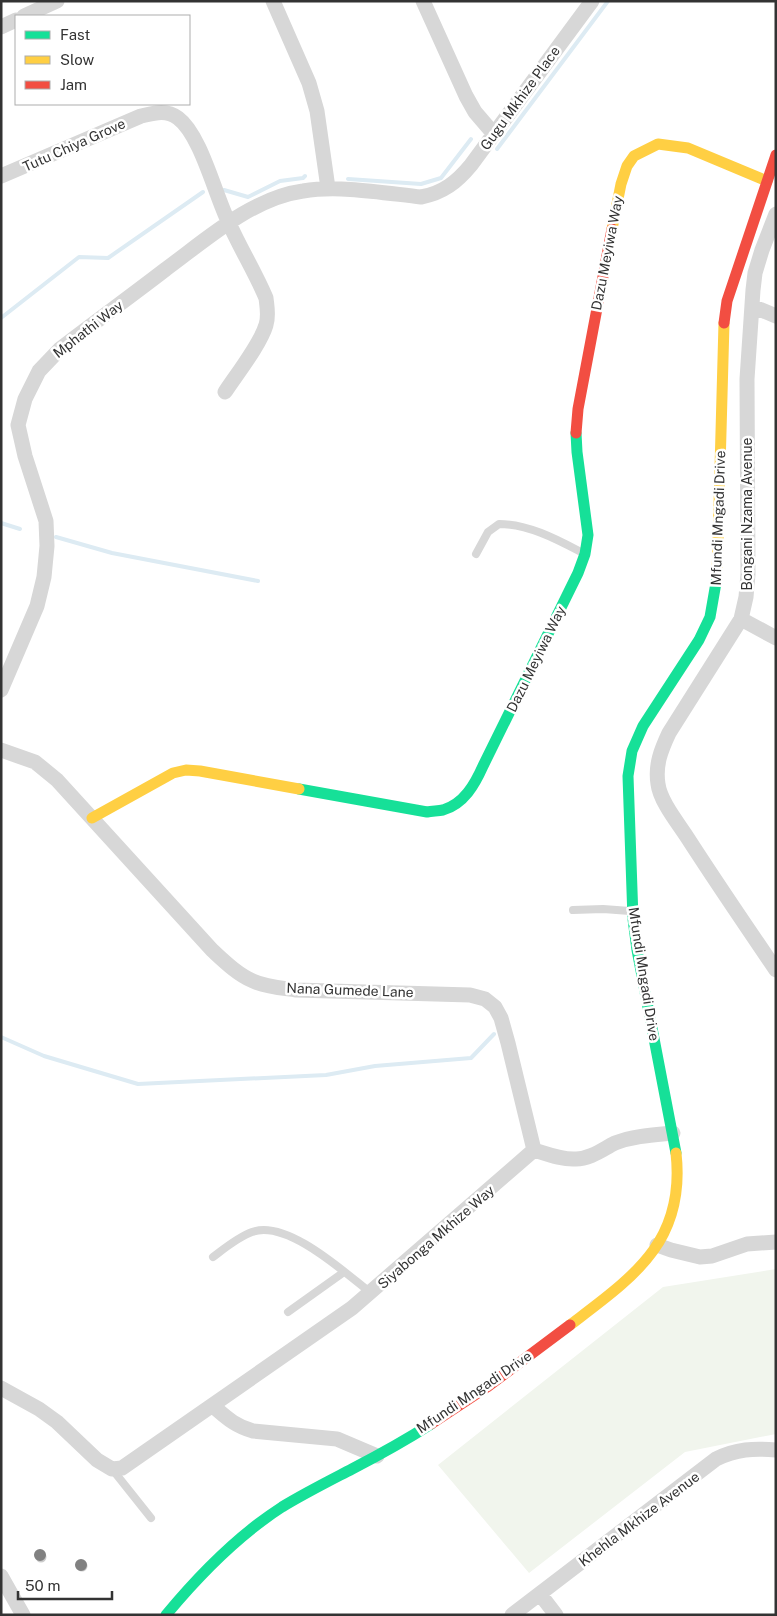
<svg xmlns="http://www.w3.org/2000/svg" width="777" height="1616" font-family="'Public Sans',sans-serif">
<rect width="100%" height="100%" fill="#fff"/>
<path fill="#f1f5ed" d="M776 1269V1434L685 1452 529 1573 438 1465 663 1287Z"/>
<path fill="#0003" d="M35.5 1557a5.5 5.5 0 1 1 11 0a5.5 5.5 0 1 1-11 0Z
M76.5 1566a5.5 5.5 0 1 1 11 0a5.5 5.5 0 1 1-11 0Z"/>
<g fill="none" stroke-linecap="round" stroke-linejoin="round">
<path stroke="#ddebf3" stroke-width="4" d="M497 149 608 1
M348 179 421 184 441 178 471 139
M224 190 248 197 280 181 303 178 305 176
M1 318 79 257 108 258 203 192
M1 523 20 529
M56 537 112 553 258 581
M1 1037 44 1056 138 1084 326 1075 375 1066 471 1058 494 1034"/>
</g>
<path fill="#818181" d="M34 1555a6 6 0 1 1 12 0a6 6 0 1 1-12 0Z
M75 1565a6 6 0 1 1 12 0a6 6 0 1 1-12 0Z"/>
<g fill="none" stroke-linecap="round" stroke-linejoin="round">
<path stroke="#d7d7d7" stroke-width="8" d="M476 554 488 532 499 524C529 524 558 540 583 553
M573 910 603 909 630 911
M213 1257C225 1248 238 1237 252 1232 287 1219 345 1273 371 1293
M288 1312 344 1272
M112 1469 151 1518"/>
<path stroke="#d7d7d7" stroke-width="15" d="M273 1 309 83 317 111 328 188
M423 1 466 96 475 112 493 133
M24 16 57 1
M1 27 16 20
M1 176 141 116C154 113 166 109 178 118 201 135 215 195 229 223 240 248 255 272 266 298 267 307 269 316 266 325 260 345 236 375 225 392
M776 214 762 250 755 273 753 290 747 379 748 574 746 597 741 619 669 733C661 750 655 765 658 784 660 801 678 823 687 837 716 882 746 926 776 970
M752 306 776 316
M741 619 776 638
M1 690 37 606 44 577 47 546 46 521 25 456 18 425 25 399 39 371 60 349C95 322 131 296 166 269 207 239 252 198 303 191 340 185 384 193 421 197 443 193 457 182 471 165L592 1
M1 750 35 762 57 780 212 950C224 961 237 974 253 981 266 987 282 988 296 990L470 995 485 999 495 1007 501 1018 508 1043 534 1150
M534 1150C547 1154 562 1160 576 1159 590 1159 603 1149 615 1143 634 1136 653 1135 673 1133
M657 1245 671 1250 700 1257 712 1256 747 1244 776 1242
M1 1388 39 1409 57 1422 97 1460 112 1469 122 1468 352 1308 534 1150
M213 1406C227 1418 235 1426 253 1431L337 1439 377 1456
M1 1576 23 1615
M540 1594 556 1615
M512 1615 716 1459C736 1449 754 1448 776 1450"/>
<path stroke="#16e098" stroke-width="11" d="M299 789 427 812C432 811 438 811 443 810 464 804 475 784 483 766L578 573 585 554 588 535 577 452 576 433
M676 1153 637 950 633 919 628 776 632 751 643 726 699 640 710 617 717 577
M166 1615C200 1574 237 1536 282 1507 305 1493 329 1481 352 1469 379 1455 406 1440 431 1424"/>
<path stroke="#ffcf43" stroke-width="11" d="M612 229 621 184 627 166 634 156 658 144 688 148 767 181
M717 577 724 323
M92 818 173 773 186 770 200 771 299 789
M570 1325C633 1277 686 1242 676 1153"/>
<path stroke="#f24e42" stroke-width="11" d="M724 323 727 301 776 155
M576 433 578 409 612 229
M431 1424 487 1387 570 1325"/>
</g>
<g text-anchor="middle" stroke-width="5" stroke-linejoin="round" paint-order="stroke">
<g font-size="14" fill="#333" stroke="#fff">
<text transform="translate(520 98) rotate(-54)" y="5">Gugu Mkhize Place</text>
<text transform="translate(74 145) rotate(-24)" y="5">Tutu Chiya Grove</text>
<text transform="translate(607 253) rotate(-79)" y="5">Dazu Meyiwa Way</text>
<text transform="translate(88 329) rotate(-38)" y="5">Mphathi Way</text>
<text transform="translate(747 514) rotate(-90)" y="5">Bongani Nzama Avenue</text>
<text transform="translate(718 518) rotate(-88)" y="5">Mfundi Mngadi Drive</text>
<text transform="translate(536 659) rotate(-64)" y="5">Dazu Meyiwa Way</text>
<text transform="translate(644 974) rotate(81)" y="5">Mfundi Mngadi Drive</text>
<text transform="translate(350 990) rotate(2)" y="5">Nana Gumede Lane</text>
<text transform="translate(436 1237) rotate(-41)" y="5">Siyabonga Mkhize Way</text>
<text transform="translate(474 1392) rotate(-34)" y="5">Mfundi Mngadi Drive</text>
<text transform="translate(639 1519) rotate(-37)" y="5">Khehla Mkhize Avenue</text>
</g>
</g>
<rect width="777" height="1616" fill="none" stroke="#333333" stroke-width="5"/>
<rect x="15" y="15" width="175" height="90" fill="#ffffff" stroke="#adadad"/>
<rect x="25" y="31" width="25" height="8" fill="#16e098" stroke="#adadad"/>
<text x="60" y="40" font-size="15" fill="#333333">Fast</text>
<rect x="25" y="56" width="25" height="8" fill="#ffcf43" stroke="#adadad"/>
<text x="60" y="65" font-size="15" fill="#333333">Slow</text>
<rect x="25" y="81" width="25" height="8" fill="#f24e42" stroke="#adadad"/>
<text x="60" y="90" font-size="15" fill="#333333">Jam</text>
<path d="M18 1591v8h94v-8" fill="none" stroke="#333333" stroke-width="2.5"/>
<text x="25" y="1591" font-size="15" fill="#333333" stroke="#ffffff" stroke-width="4" paint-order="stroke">50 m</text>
</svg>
